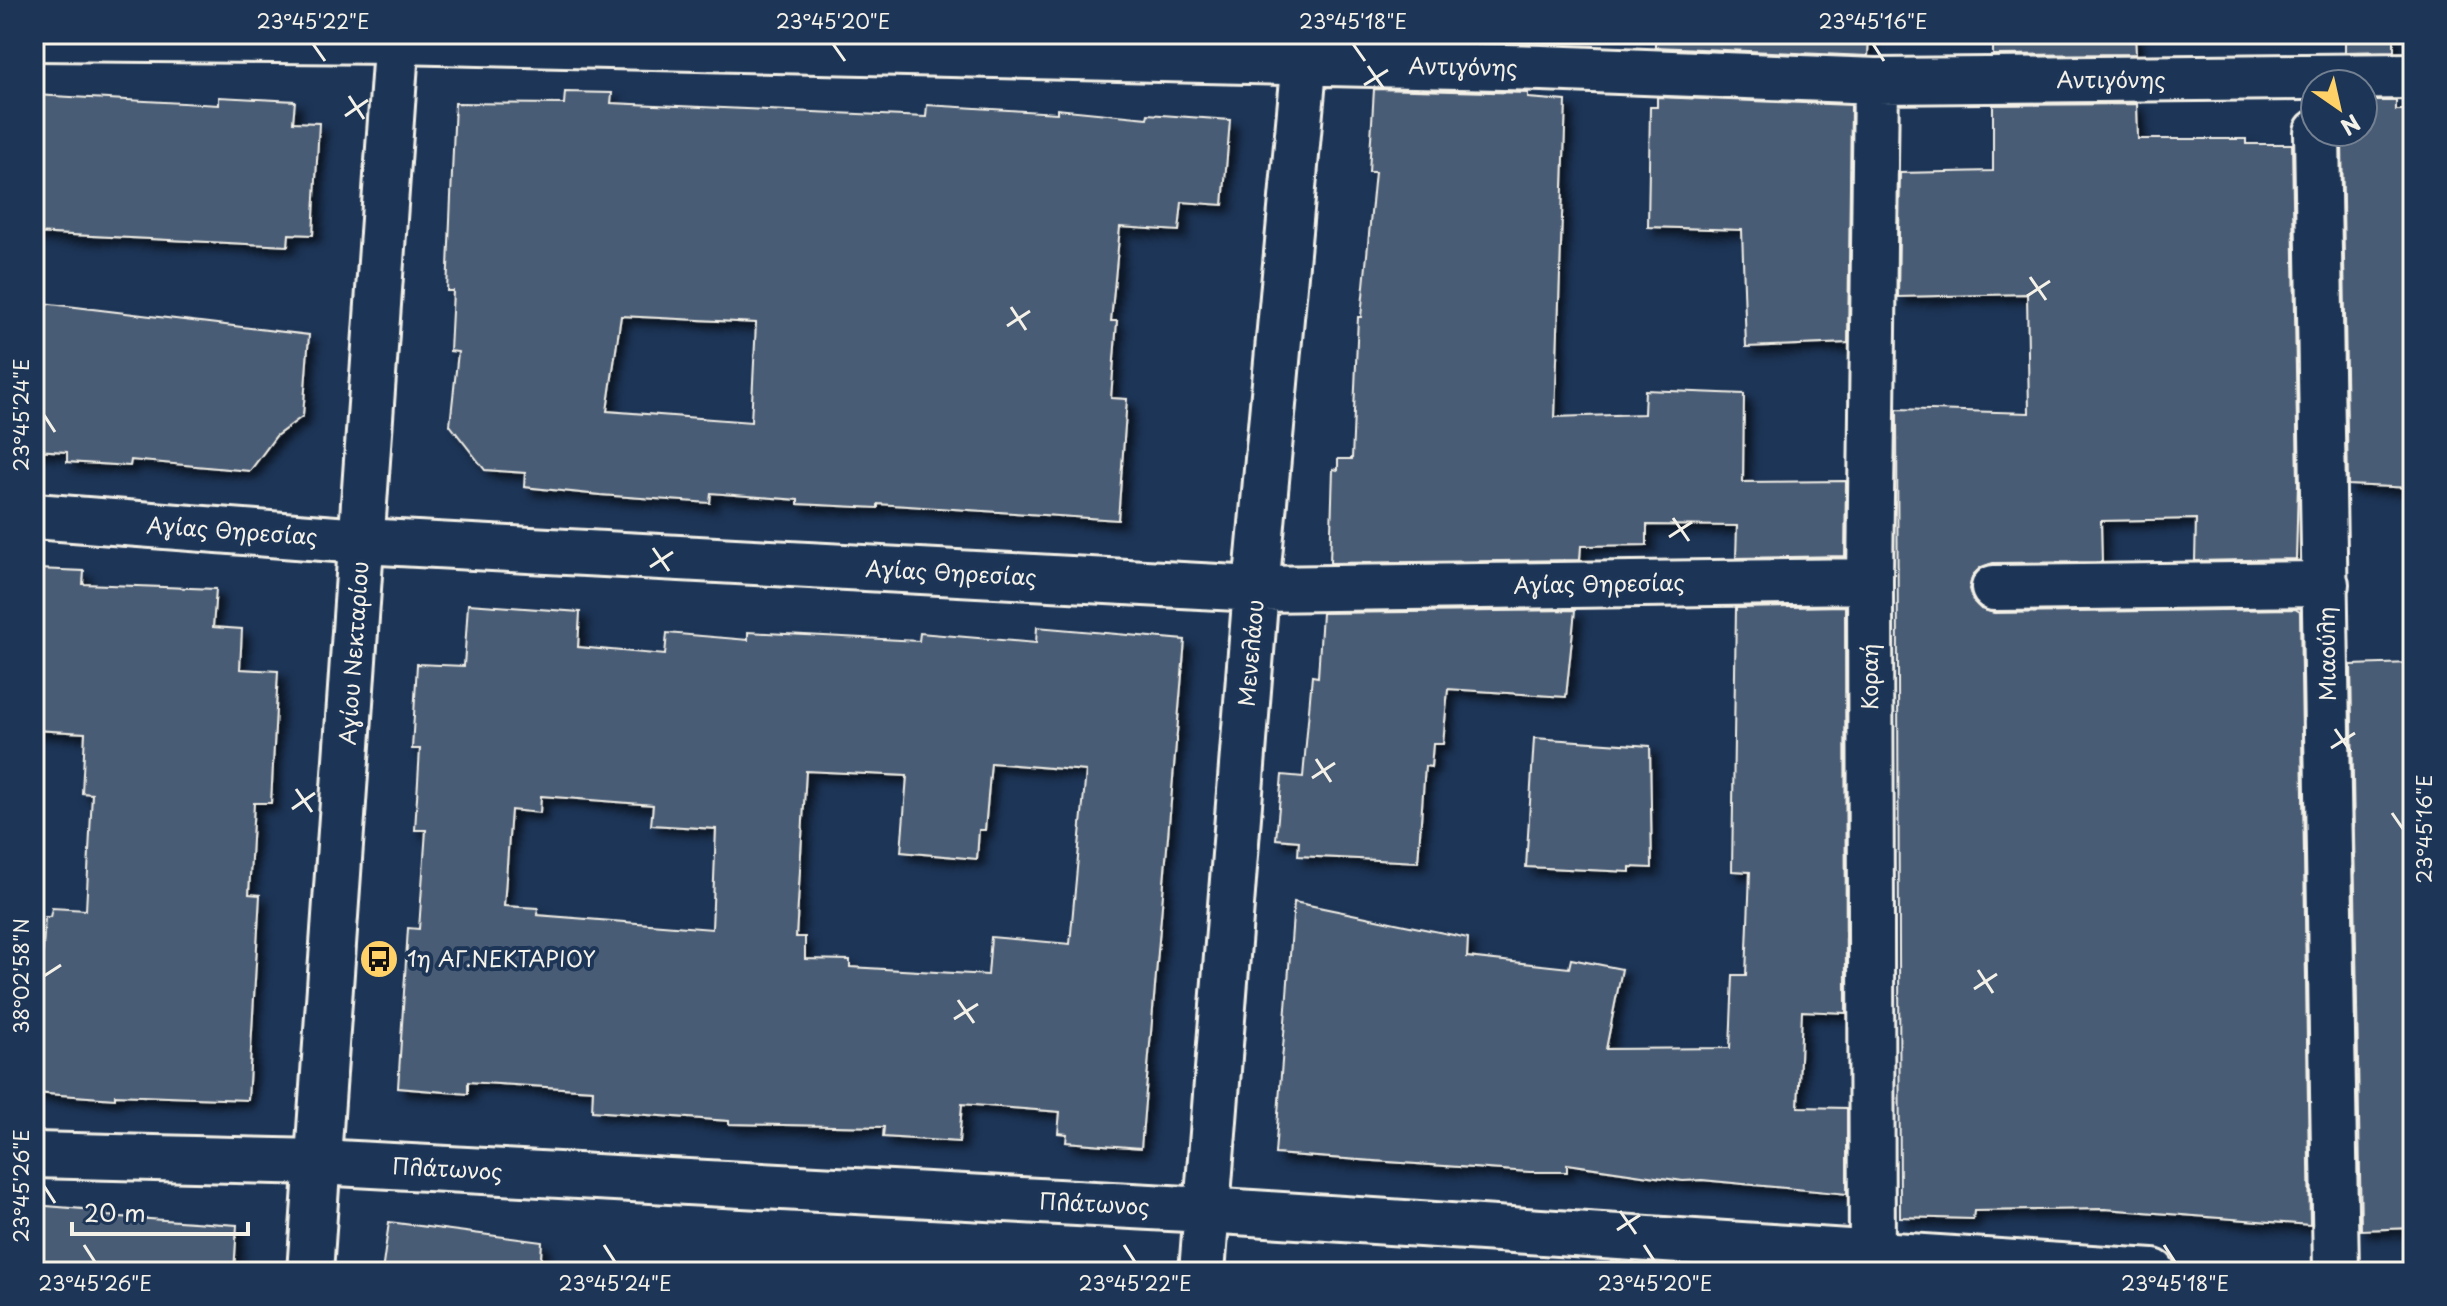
<svg xmlns="http://www.w3.org/2000/svg" width="2447" height="1306" font-family="'Playpen Sans',sans-serif">
<defs>
<filter id="shadow"><feDropShadow dx="7" dy="7" stdDeviation="4" flood-color="#0009"/></filter>
</defs>
<rect width="100%" height="100%" fill="#1d3557"/>
<filter id="ink" filterUnits="userSpaceOnUse"><feTurbulence type="fractalNoise" baseFrequency=".0125" numOctaves="2"/><feDisplacementMap in="SourceGraphic" scale="16" xChannelSelector="R" yChannelSelector="G"/><feConvolveMatrix kernelMatrix="1 2 1 2 8 2 1 2 1" color-interpolation-filters="sRGB"/></filter>
<g filter="url(#ink)">
<path fill="#485b74" stroke="#f4f1e8" stroke-width="2" fill-rule="evenodd" filter="url(#shadow)" d="M1377 34H1532L1531 43 1377 39Z
M1655 34H1869L1868 56 1655 47Z
M1993 34H2135L2136 54 1993 55Z
M2345 34H2394V51L2345 52Z
M1374 89 1528 93V98L1566 101 1555 417 1644 414 1645 390 1744 394 1743 482 1846 481 1845 556 1736 558 1737 526 1647 525V545L1581 546 1580 560 1330 563 1333 469 1338 470V459H1352L1358 317H1361L1375 172H1369Z
M565 92 612 93 611 103 926 117 927 105 1057 113V109L1147 118 1148 114 1230 120 1223 205 1182 202 1179 231 1120 227 1111 321H1117L1111 398 1127 399 1118 520 878 504V508L798 504V500L711 493 710 503 600 495 524 487 525 473 485 470 450 425 458 352 450 351 453 291H447L455 103 564 104ZM621 316 756 323 751 422 607 411Z
M34 95 219 105V97L295 101 293 122 319 123 313 235 289 234 288 246 34 233Z
M1657 97 1851 105 1848 343 1746 347 1742 230 1648 227 1650 107H1657Z
M2363 101H2396V110H2413V488L2348 485 2342 144 2345 132H2363Z
M2137 104 2138 139H2246V144H2292L2298 483 2296 559 2195 561 2196 519 2101 521 2102 562 1993 563 1981 567 1973 575 1969 589 1973 601 1981 609 1994 613 2295 609 2300 612 2310 1225 2105 1209 1974 1211 1973 1219 1900 1217 1897 409 2029 413 2027 294 1898 297 1900 173 1993 171V105Z
M34 302 309 335 303 416 276 436 250 471 131 460 130 466 67 462V452L34 450Z
M37 569 84 571 83 584 216 589 213 627 242 629 240 669 278 671 271 803H254L249 894 260 895 248 1100 115 1095V1099L34 1093 45 917H50L52 908 86 910 92 794 82 793 85 733 34 730Z
M468 604 580 612 578 647 665 655 667 633 748 640V632L919 641 920 633 1036 643 1037 627 1185 640 1141 1148 1066 1142 1067 1134 1058 1133 1060 1112 962 1104 959 1142 883 1137 884 1127 729 1124V1121L592 1111 593 1090 468 1082V1094L398 1088 408 928 419 929 426 830H415L420 749H412L417 664 464 666ZM991 763 1086 771 1070 944 991 937 988 975 850 967V960L805 959V937H796L806 771 907 776 901 852 977 859 979 830H985ZM541 796 653 805 651 825 716 829 712 929 537 915 538 908 504 906 511 810 540 813Z
M1845 606 1846 1013 1802 1011 1798 1107 1847 1108V1194L1702 1180 1683 1181 1567 1164V1172H1530L1275 1154 1294 902 1468 938 1467 957 1569 968 1571 959 1622 969 1606 1049 1730 1048 1733 975H1746L1750 872 1732 871 1736 608Z
M1575 610 1566 697 1448 689 1443 744H1433L1431 767 1425 766 1418 862 1298 856 1299 841 1276 839 1282 775 1303 777 1312 676 1318 677 1322 613Z
M2413 663V1228L2361 1230 2351 665Z
M1534 738 1650 746 1652 868 1630 867V872L1526 867Z
M34 1205 107 1211 106 1216 237 1225 234 1272H34Z
M389 1222 542 1242 540 1272H382Z"/>
<g fill="none" stroke-linecap="round" stroke-linejoin="round">
<defs>
<path id="street" d="M34 38 397 41 1542 68 1876 81 2413 76
M2317 132 2336 1272
M34 516 362 541 1256 589 1870 581
M1994 588 2326 584
M34 1155 318 1162 1206 1210 2153 1272
M1202 1272 1256 589 1307 36
M1872 1272 1870 581 1876 81"/>
<path id="secondary" d="M310 1272 397 34"/>
</defs>
<use href="#street" stroke="#f4f1e8" stroke-width="50"/>
<use href="#secondary" stroke="#f4f1e8" stroke-width="50"/>
<use href="#street" stroke="#1d3557" stroke-width="44"/>
<use href="#secondary" stroke="#1d3557" stroke-width="44"/>
</g>
</g>
<path fill="none" stroke="#f4f1e8" stroke-width="3" d="M313 44 325 61M833 44 845 61M1353 44 1365 61M1873 44 1884 61M1368 66 1384 89M1364 85 1388 70M349 96 364 119M345 116 368 100M2030 277 2046 300M2027 296 2050 281M1011 307 1026 330M1007 326 1030 311M44 415 55 432M1673 518 1689 541M1669 537 1692 522M653 548 669 571M650 567 673 552M2335 729 2351 752M2331 748 2355 733M1316 759 1331 782M1312 778 1335 763M296 789 312 812M292 809 315 793M2392 813 2403 829M1978 970 1993 993M44 976 61 965M1974 989 1997 974M958 1000 974 1023M954 1019 978 1004M44 1186 55 1203M1620 1211 1636 1234M1617 1230 1640 1215M84 1245 95 1262M604 1245 615 1262M1124 1245 1135 1262M1644 1245 1655 1262M2164 1245 2175 1262"/>
<defs>
<symbol id="bus-disc" viewBox="-11 -11 22 22"><circle r="9.5" fill="#ffd166" stroke="#1d3557"/><path d="M-5-6H5V4H4V6H2V4H-2V6H-4V4H-5ZM-3.5-4V0h7V-4ZM-3.5 1.2v1.5H-2V1.2ZM2 1.2v1.5H3.5V1.2Z" fill="#111"/></symbol>
</defs>
<g fill-rule="evenodd">
<use href="#bus-disc" x="357" y="937" width="44" height="44"/>
</g>
<g text-anchor="middle" stroke-width="8" stroke-linejoin="round" paint-order="stroke">
<g font-size="22" fill="#f4f1e8" stroke="#1d3557">
<text transform="translate(1463 67) rotate(1)" y="8">Αντιγόνης</text>
<text x="2111" y="88">Αντιγόνης</text>
<text transform="translate(232 531) rotate(4)" y="8">Αγίας Θηρεσίας</text>
<text transform="translate(951 573) rotate(3)" y="8">Αγίας Θηρεσίας</text>
<text transform="translate(1599 584) rotate(-1)" y="8">Αγίας Θηρεσίας</text>
<text transform="translate(354 653) rotate(-86)" y="8">Αγίου Νεκταρίου</text>
<text transform="translate(1251 653) rotate(-85)" y="8">Μενελάου</text>
<text transform="translate(2327 654) rotate(-91)" y="8">Μιαούλη</text>
<text transform="translate(1870 677) rotate(-90)" y="8">Κοραή</text>
<text transform="translate(447 1169) rotate(3)" y="8">Πλάτωνος</text>
<text transform="translate(1094 1204) rotate(3)" y="8">Πλάτωνος</text>
</g>
<g font-size="22" fill="#f4f1e8" stroke="#1d3557" text-anchor="start">
<text x="407" y="967">1η ΑΓ.ΝΕΚΤΑΡΙΟΥ</text>
</g>
</g>
<rect width="2447" height="1306" fill="none" stroke="#1d3557" stroke-width="88"/>
<g transform="translate(2339 108) rotate(146)"><circle r="38" fill="#1d3557" stroke="#738091" stroke-width="2"/>
<path d="M0-6L14 30L0 20L-14 30Z" fill="#ffd166"/>
<text y="-12" font-size="22" font-weight="bold" text-anchor="middle" fill="#f4f1e8">N</text>
</g>
<path d="M72 1222v12h176v-12" fill="none" stroke="#f4f1e8" stroke-width="4"/>
<text x="84" y="1222" font-size="24" fill="#f4f1e8" stroke="#1d3557" stroke-width="6" paint-order="stroke">20 m</text>
<rect x="44" y="44" width="2359" height="1218" fill="none" stroke="#f4f1e8" stroke-width="3"/>
<g font-size="20" text-anchor="middle" fill="#f4f1e8">
<text x="313" y="29">23°45'22"E</text>
<text x="833" y="29">23°45'20"E</text>
<text x="1353" y="29">23°45'18"E</text>
<text x="1873" y="29">23°45'16"E</text>
<text transform="translate(22 415) rotate(-90)" y="7">23°45'24"E</text>
<text transform="translate(2425 829) rotate(-90)" y="7">23°45'16"E</text>
<text transform="translate(22 976) rotate(-90)" y="7">38°02'58"N</text>
<text transform="translate(22 1186) rotate(-90)" y="7">23°45'26"E</text>
<text x="95" y="1291">23°45'26"E</text>
<text x="615" y="1291">23°45'24"E</text>
<text x="1135" y="1291">23°45'22"E</text>
<text x="1655" y="1291">23°45'20"E</text>
<text x="2175" y="1291">23°45'18"E</text>
</g>
</svg>
